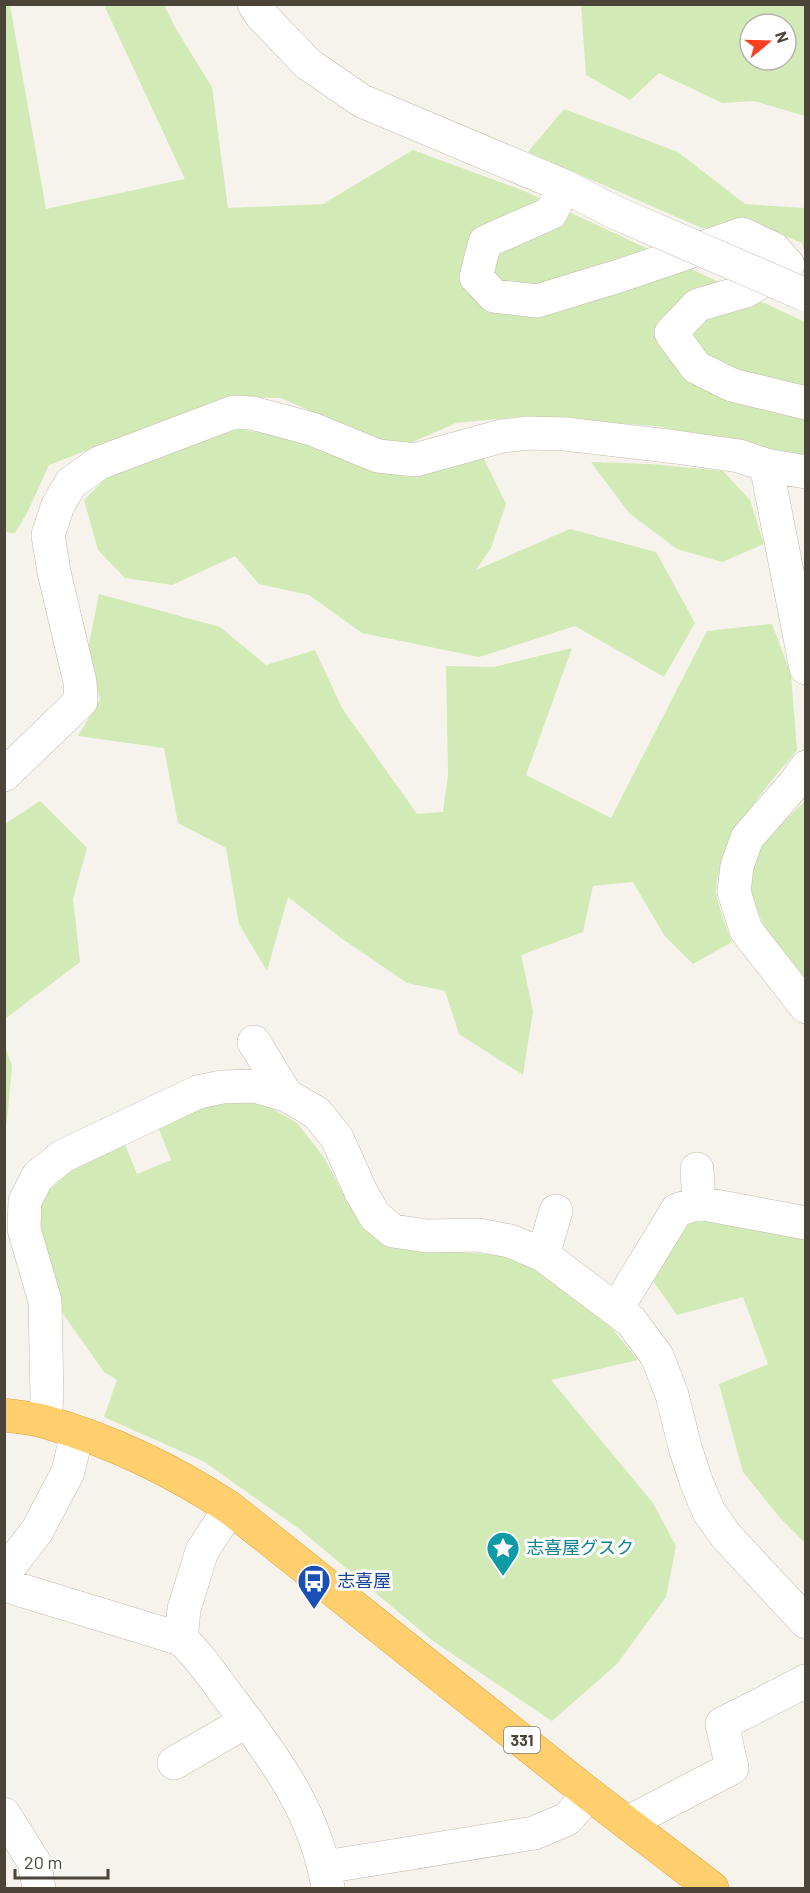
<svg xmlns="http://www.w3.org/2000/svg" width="810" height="1893" font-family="Barlow,'Noto Sans JP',sans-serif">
<rect width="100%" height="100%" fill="#f6f3ec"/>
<path fill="#d2eab5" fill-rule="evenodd" d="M4 5H10L46 209 185 179 104 5H164L176 29 212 87 228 208 323 204 413 150 524 191 805 322V457L656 426 527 416 456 423 408 444 369 437 281 398 226 397 49 465 27 513 15 533 5 532Z
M581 5H805V116L754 101 722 103 659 73 630 100 586 75ZM750 24H786V60H750Z
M564 109 678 152 745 204 805 208V255L802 243 758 225 702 228 528 152Z
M240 429 311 443 360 466 408 477 482 455 506 504 491 548 476 570 570 529 656 552 695 623 664 677 575 626 479 657 362 633 309 595 259 584 235 556 172 585 125 578 98 550 84 500 110 474 175 444Z
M591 462 651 464 723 471 750 500 764 544 722 562 677 549 629 513Z
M99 594 220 627 266 665 315 650 342 708 417 814 443 812 448 775 446 666 494 667 572 648 526 775 611 818 707 631 772 624 791 674 797 750C765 789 721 836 716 889 715 899 728 931 732 942L693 964 664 935 633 882 593 886 583 932 521 955 533 1011 523 1075 459 1034 445 991 407 983 341 938 288 897 267 971 239 924 226 848 178 823 164 748 78 736 100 699 88 649Z
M40 801 87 848 73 899 80 962 5 1019V824Z
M805 801V986L769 937 747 887 755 850Z
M5 1046 12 1066 7 1120 5 1133Z
M257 1100 297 1123 323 1156 362 1228 392 1245 444 1251 513 1256 557 1283 610 1326 638 1360 551 1380 653 1503 676 1546 666 1597 617 1664 552 1721 433 1641 298 1528 203 1461 104 1417 117 1380 104 1372 61 1311 34 1225 44 1195 75 1167 124 1142 137 1174 171 1160 157 1124 201 1105Z
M697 1217 805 1238V1543L781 1519 743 1472 719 1384 768 1364 743 1297 677 1315 653 1281 679 1230Z"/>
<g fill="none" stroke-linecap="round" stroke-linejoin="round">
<defs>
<path id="minor" d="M254 4 261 15 308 64 362 101 564 186 614 212
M564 186 551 213 485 242 476 277 494 296 537 301 622 275 742 234 774 249 788 265 746 291 698 305 671 333 696 367 732 385 806 403
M766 465 806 668
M806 767 795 783 747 838 737 866 734 892 746 930 806 1007
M4 775 81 701 80 682 54 572 48 535 58 505 71 483 99 463 234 412 252 413 312 429 378 456 415 460 502 436 528 433 565 434 676 447 739 456 766 465 806 472
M254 1042 286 1095
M697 1169 699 1203
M543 1255 556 1211
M616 1310 677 1210 699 1203 806 1223
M44 1421 47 1399 45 1301 24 1229 25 1201 38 1176 63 1156 198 1092 222 1087 255 1086 286 1095 317 1113 337 1138 361 1192 375 1216 393 1231 427 1236 478 1235 510 1241 543 1255 631 1321 657 1356 672 1395 685 1447 696 1481 709 1512 727 1537 806 1622
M230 1508 202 1551 184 1609 181 1639C201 1657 216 1681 233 1703 277 1761 316 1814 328 1888
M4 1579 9 1567 37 1531 68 1472 77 1433
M4 1585 181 1639
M174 1763 247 1721
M4 1814 34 1862 39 1888
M627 1823 732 1768 722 1724 806 1681
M325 1867 534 1833 567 1819 589 1794"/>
<path id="highway" d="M4 1415C18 1417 33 1418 46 1422 111 1441 174 1471 230 1508L589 1794 712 1888"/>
</defs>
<use href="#minor" stroke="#c2bbae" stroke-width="34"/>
<use href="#highway" stroke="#e0a43c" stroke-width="34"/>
<use href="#minor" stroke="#fff" stroke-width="33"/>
<use href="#highway" stroke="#ffcf6e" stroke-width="33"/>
<defs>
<path id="minor-bridge" d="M614 212 806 295"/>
</defs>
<use href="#minor-bridge" stroke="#c2bbae" stroke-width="34" stroke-linecap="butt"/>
<use href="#minor-bridge" stroke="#fff" stroke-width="33"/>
</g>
<defs>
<symbol id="sight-pin" viewBox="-11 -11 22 30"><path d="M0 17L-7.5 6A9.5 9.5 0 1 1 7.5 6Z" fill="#0f9aa8" stroke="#fff"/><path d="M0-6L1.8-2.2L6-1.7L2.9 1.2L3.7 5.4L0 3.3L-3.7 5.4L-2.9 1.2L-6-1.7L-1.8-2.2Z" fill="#fff"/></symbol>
<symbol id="bus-pin" viewBox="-11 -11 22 30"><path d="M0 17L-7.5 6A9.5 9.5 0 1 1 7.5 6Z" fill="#1a4fb4" stroke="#fff"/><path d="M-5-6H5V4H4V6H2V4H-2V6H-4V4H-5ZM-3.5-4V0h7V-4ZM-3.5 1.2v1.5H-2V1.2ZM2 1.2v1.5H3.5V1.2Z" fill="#fff"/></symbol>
</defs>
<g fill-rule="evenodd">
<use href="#sight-pin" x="484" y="1529" width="38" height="52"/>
<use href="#bus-pin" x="295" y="1562" width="38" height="52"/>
</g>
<g text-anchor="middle" stroke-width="6" stroke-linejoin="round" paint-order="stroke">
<rect fill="#fff" stroke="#817c74" stroke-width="1.5" x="504" y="1727" width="36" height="26" rx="4.5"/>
<g font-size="16" font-weight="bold" fill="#4b4439">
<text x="522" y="1746">331</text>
</g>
<g font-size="18" fill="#0d838f" stroke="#fff" text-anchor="start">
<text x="526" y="1554">志喜屋グスク</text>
</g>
<g font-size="18" fill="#164399" stroke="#fff" text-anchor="start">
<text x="337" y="1587">志喜屋</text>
</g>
</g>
<rect width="810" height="1893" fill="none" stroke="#4b4439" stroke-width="12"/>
<g transform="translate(768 42) rotate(71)"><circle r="28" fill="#ffffff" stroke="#b7b4b0" stroke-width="1.5"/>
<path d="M0-4.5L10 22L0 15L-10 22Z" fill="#fc3f1d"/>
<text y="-9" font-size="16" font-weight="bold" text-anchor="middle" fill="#4b4439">N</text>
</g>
<path d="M15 1869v9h93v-9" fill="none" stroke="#4b4439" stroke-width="3"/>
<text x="24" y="1869" font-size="18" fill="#4b4439" stroke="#ffffff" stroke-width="4.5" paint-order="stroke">20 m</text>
</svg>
